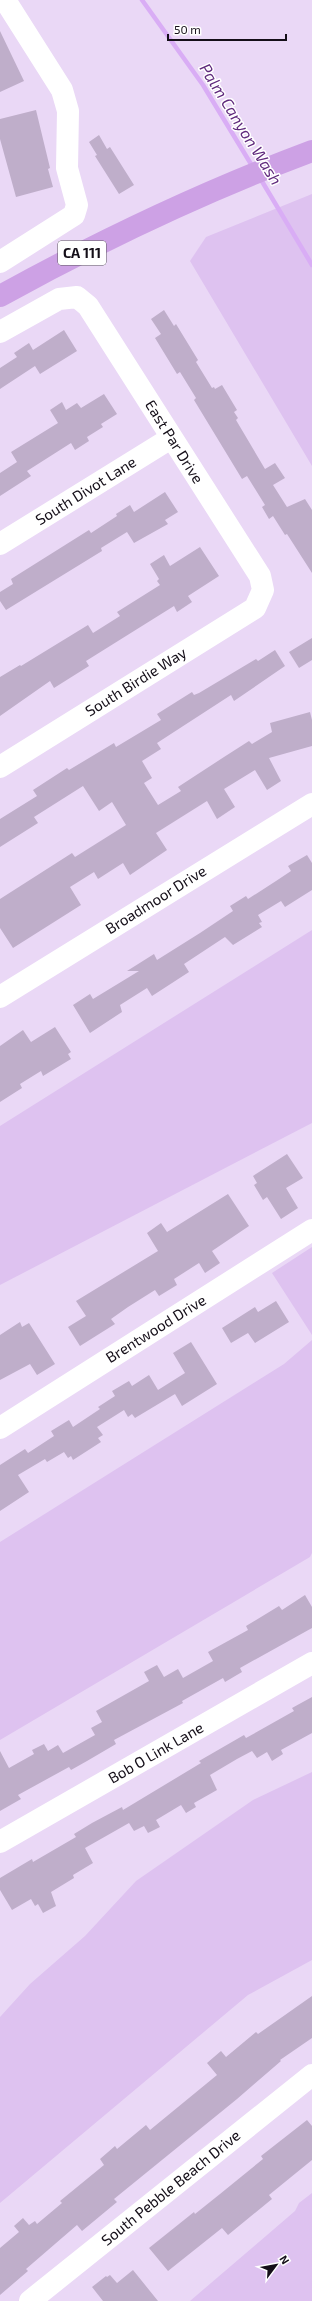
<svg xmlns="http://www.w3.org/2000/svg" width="312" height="2301" font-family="'Exo 2',sans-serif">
<rect width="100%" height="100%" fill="#ead8f6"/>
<path fill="#dec2f0" d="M312 194V466L190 261 206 237Z
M312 930V1123L0 1285V1126Z
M312 1247V1335L272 1273Z
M312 1340V1553L310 1557 0 1740V1542L284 1364Z
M312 1772V1960L248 1995 0 2203V2017L30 1984 85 1936 136 1881 253 1800Z
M312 2193V2301H190L295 2211 299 2203Z"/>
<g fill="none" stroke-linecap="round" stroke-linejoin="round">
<path stroke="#d9adf5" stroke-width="4.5" d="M142 0 203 85 254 169
M260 178 312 265"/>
</g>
<path fill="#bfaeca" d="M0 31 24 81 0 92Z
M36 110 50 168 48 169 53 187 16 197 0 139V119Z
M99 135 107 149 110 147 134 185 119 194 95 156 97 155 89 142Z
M164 310 174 326 176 324 198 360 196 362 212 388 214 387 215 389 222 385 237 410 234 412 238 418 236 420 265 469 275 463 285 478 273 485 287 507 305 499 312 510V573L287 534 285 535 273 516 269 519 262 507 265 505 247 476 242 479 194 400 196 398 180 372 177 374 155 338 161 334 151 319Z
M64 330 77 351 40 374 35 366 0 389V368L17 357 14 353 29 343 33 350Z
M104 394 117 414 101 424 103 427 87 437 89 441 75 450 71 443 27 471 31 476 0 496V473L17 462 11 452 58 423 50 410 62 402 66 410 77 403 81 408Z
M165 492 178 512 165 520 168 524 134 543 127 532 101 548 102 551 6 610 0 601V592L13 584 11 579 89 530 91 533 117 516 116 514 130 505 134 512Z
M200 547 219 576 188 596 192 602 177 612 174 606 86 661 89 666 54 688 50 681 0 716V677L20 665 21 666 88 625 93 633 120 616 117 612 160 585 157 581 159 579 150 564 164 555 170 566Z
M312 638V660L299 668 289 652Z
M275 650 285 666 234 701 231 695 157 743 161 749 142 761 152 778 144 783 158 805 181 791 178 787 224 757 249 741 252 744 272 732 270 723 310 712 312 720V746L269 758 281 781 267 790 255 770 224 789 235 807 217 819 207 801 156 833 167 850 130 875 123 863 98 879 94 872 70 887 81 905 13 948 0 928V899L72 853 75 857 126 825 112 802 99 811 83 786 34 817 38 823 0 847V819L37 796 33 790 67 768 69 770 114 743 116 747 161 720 157 714 192 692 194 695 199 693 256 659 258 661Z
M307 855 312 863V890L285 907 281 901 258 915 262 922 259 923 262 927 233 945 225 937 184 964 189 972 152 996 147 988 120 1005 122 1012 90 1033 73 1005 90 994 93 999 139 971H127L154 954 157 960 200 933 233 911 230 906 246 896 248 899 276 881 291 871 288 866Z
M55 1027 71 1052 68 1054 71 1059 43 1076 41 1071 20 1084 22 1088 0 1102V1046L23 1030 31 1042Z
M287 1154 303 1178 286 1188 298 1208 281 1219 267 1197 263 1200 254 1185 257 1183 253 1176Z
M228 1194 249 1226 212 1251 220 1263 205 1273 199 1263 174 1279 177 1285 159 1296 155 1290 128 1307 111 1319 115 1324 80 1346 68 1327 86 1316 76 1301 158 1251 147 1233 161 1223 167 1232Z
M276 1301 289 1322 255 1343 248 1333 231 1343 222 1328 255 1307 258 1312Z
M20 1322 22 1327 29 1323 55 1364 37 1375 30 1364 0 1380V1335Z
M191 1342 217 1384 182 1406 175 1394 135 1418 132 1414 128 1417 124 1410 97 1427 103 1435 98 1438 101 1442 73 1460 71 1456 68 1458 64 1452 47 1462 45 1459 18 1475 29 1492 0 1511V1465L25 1449 28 1453 54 1436 51 1431 69 1420 73 1427 100 1409 98 1407 115 1396 112 1391 129 1381 132 1386 149 1375 158 1390 185 1373 173 1353Z
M305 1595 312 1607V1628L240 1668 242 1672 225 1682 223 1678 182 1701 183 1703 114 1740 116 1744 87 1761 71 1770 69 1767 18 1795 21 1799 0 1811V1751L9 1768 34 1754 32 1750 44 1744 48 1751 58 1745 63 1753 95 1735 91 1728 102 1722 96 1711 149 1681 144 1672 157 1665 164 1677 178 1669 183 1678 213 1661 208 1652 248 1630 246 1626 279 1606 282 1610Z
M312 1697V1733L281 1750 283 1754 272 1761 267 1752 257 1758 252 1751 237 1759 210 1775 217 1790 194 1803 196 1807 186 1813 181 1805 156 1820 160 1827 148 1833 144 1826 134 1831 129 1823 85 1848 93 1863 73 1875 74 1878 51 1892 56 1906 43 1913 38 1904 35 1906 31 1899 12 1910 0 1890V1878L32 1859 33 1862 76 1837 74 1834 92 1823 122 1807 123 1810 201 1763 199 1761 244 1735 246 1738 294 1711 292 1708Z
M312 1996V2038L280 2060 281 2061 237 2099 114 2199 117 2202 82 2231 77 2225 26 2269 28 2271 0 2295V2248L19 2232 14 2226 23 2218 29 2225 35 2221 37 2224 62 2203 60 2201 104 2165 100 2159 115 2146 117 2149 146 2125 150 2130 217 2075 207 2063 221 2051 226 2057 256 2032 258 2034Z
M307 2120 312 2126V2160L269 2195 272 2199 228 2235 222 2228 168 2271 149 2248 194 2212 195 2214 220 2194 263 2159 261 2156Z
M133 2270 158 2301H103L92 2287 106 2276 107 2277 110 2275 117 2283Z"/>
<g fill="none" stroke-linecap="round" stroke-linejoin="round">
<path stroke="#fff" stroke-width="22" d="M0 262 74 215 77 205 67 168 68 111 62 90 5 0
M0 332 59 299 77 297 88 306 260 576 263 590 255 608 0 767
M0 544 171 438
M0 997 312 804
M0 1428 312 1230
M0 1842 312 1663
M30 2301 312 2075"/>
<path stroke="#cda1e5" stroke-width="22" d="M0 296C100 241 205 191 312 151"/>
</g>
<g text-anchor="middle" stroke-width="3" stroke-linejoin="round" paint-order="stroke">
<rect fill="#fff" stroke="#5a565d" stroke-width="1" x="58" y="241" width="48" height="24" rx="3"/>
<g font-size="14" font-weight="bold" fill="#140e18">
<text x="82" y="258">CA 111</text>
</g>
<g font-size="15" fill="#140e18" stroke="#fff">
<text transform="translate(174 442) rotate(58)" y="5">East Par Drive</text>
<text transform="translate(86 491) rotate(-32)" y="5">South Divot Lane</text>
<text transform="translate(136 682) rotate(-32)" y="5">South Birdie Way</text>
<text transform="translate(156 900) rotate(-32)" y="5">Broadmoor Drive</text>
<text transform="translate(156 1329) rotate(-32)" y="5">Brentwood Drive</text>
<text transform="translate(156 1753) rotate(-30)" y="5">Bob O Link Lane</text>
<text transform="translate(171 2188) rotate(-39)" y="5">South Pebble Beach Drive</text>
</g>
<g font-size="16" font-style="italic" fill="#5f297c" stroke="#fff">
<text transform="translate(241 124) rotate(58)" y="6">Palm Canyon Wash</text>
</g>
</g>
<g transform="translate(276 2265) rotate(58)" stroke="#ffffff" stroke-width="3" paint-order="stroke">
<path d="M0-3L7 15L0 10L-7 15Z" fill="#140e18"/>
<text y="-6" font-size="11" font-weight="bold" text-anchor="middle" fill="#140e18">N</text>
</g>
<path d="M168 34v6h118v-6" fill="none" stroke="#140e18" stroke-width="2"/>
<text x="174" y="34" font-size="12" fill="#140e18" stroke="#ffffff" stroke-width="3" paint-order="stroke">50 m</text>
</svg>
